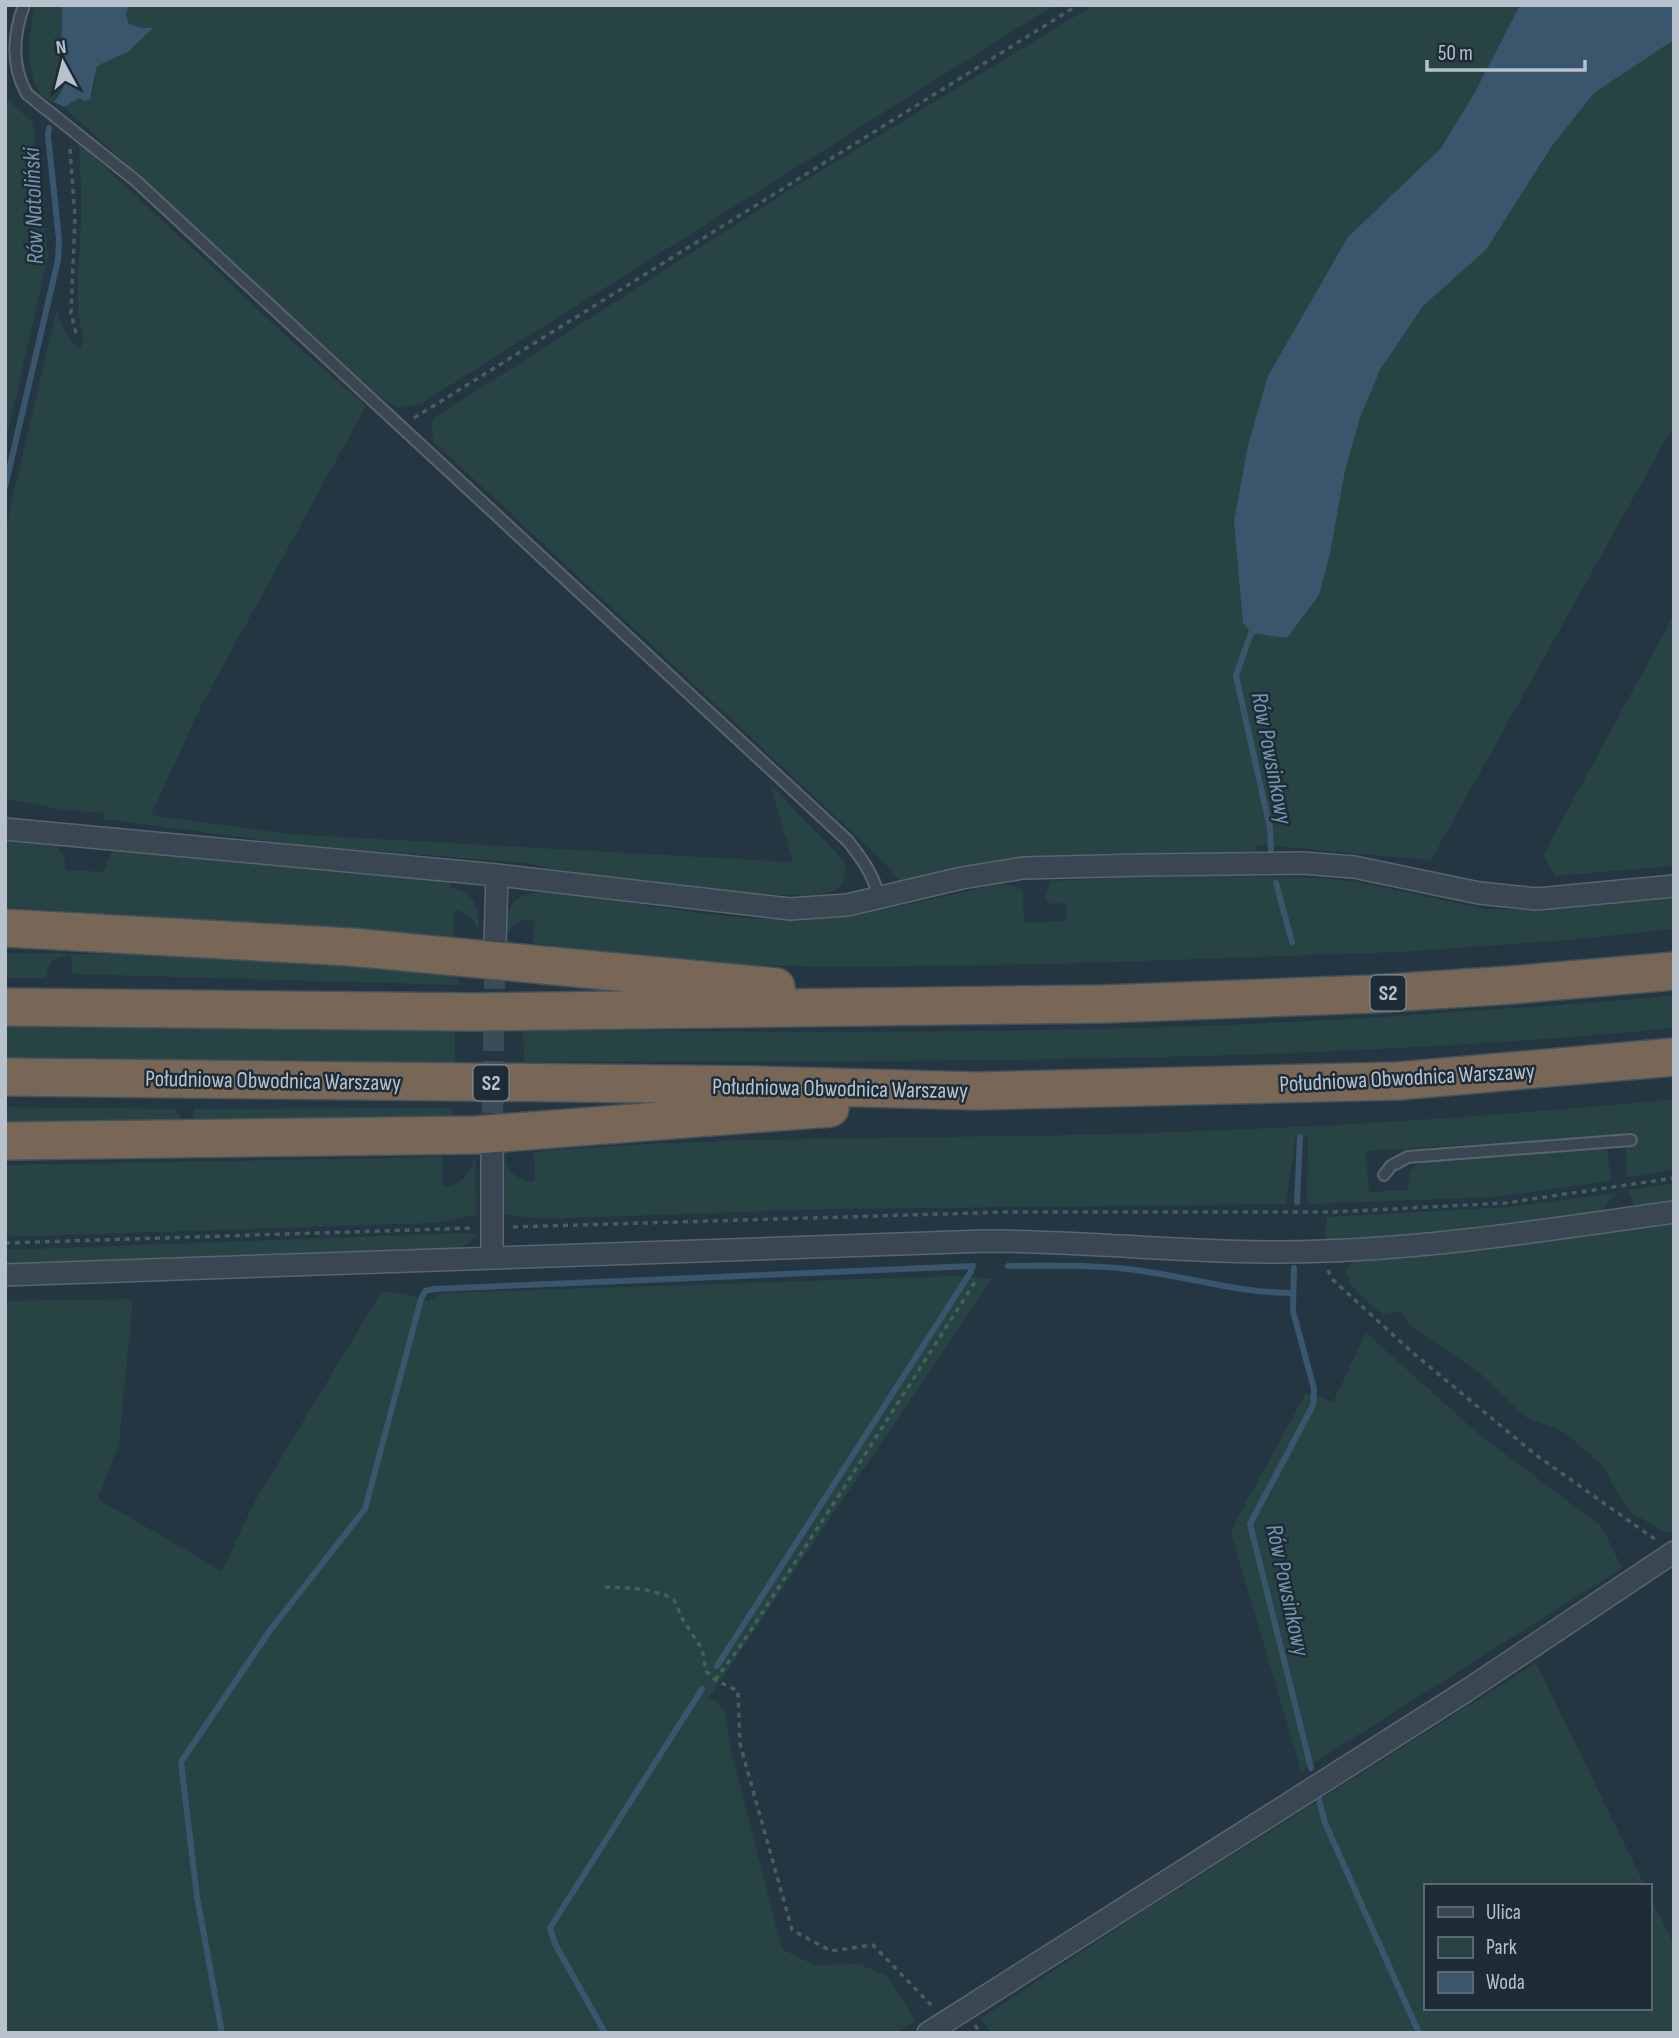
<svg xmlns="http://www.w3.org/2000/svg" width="1679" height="2038" font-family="'Sofia Sans Condensed',sans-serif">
<rect width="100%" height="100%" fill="#253643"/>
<path fill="#274343" d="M35 5H62C62 18 61 32 62 45 64 72 73 78 54 102 23 97 28 28 35 5Z
M129 5 167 7 168 5H1054L422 403 400 408 385 401 64 107 79 98 93 94 97 66 128 52 152 28H141L129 24 126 15Z
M1094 5H1520L1475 92 1441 148 1348 237 1330 554 1345 471 1360 418 1380 370 1423 306 1486 250 1552 146 1594 93 1674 40V425L1431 860 1257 845V855H1090L1042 859 901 882 879 857 434 442 431 430 433 419 791 189Z
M5 97 33 123 48 256 5 444Z
M79 143 296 345 366 406 201 706 151 815 288 834 793 862 770 784 843 860C847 870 846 881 837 889 813 909 595 874 553 869L527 863 299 845 104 819 105 813 65 810 5 799V531L57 308C61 326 66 337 80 350L84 337C72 306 81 252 81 218 82 193 80 168 79 143Z
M1674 615V866L1555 876 1543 855Z
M5 840 54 842 64 856 66 870 104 872 111 853 122 846 450 881V887C478 895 478 907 479 934 475 920 469 912 454 910V936L5 907Z
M1178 875 1320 878 1358 882 1485 909 1535 910 1674 898V929L1569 940 1403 952 1055 964 841 967 705 964 533 943 535 921 525 919 512 926 505 943C507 901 512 892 555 892 626 900 702 917 773 919 848 921 922 901 995 885 1006 885 1015 883 1023 892L1024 923 1066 921V903L1050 904 1045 897 1051 881Z
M5 953 169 955 455 971 460 985 72 974 71 955 59 957 50 963 46 978H5Z
M1674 995V1028C1291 1065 907 1061 524 1062L523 1029C843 1034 1164 1035 1483 1010 1547 1006 1611 1002 1674 995Z
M5 1024 455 1030V1064L5 1059Z
M1674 1099V1170L1626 1177V1145L1635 1143 1633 1132 1598 1137 1366 1151 1369 1192 1408 1190 1410 1171 1421 1162 1607 1148 1611 1181 1495 1197 1307 1204 1308 1137H1296L1286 1204 827 1209 542 1219 501 1214V1153H505C505 1171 517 1181 535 1182L534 1152C713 1136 893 1139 1073 1135 1273 1130 1474 1119 1674 1099Z
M5 1107 176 1109C180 1119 183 1121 194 1123V1109L452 1108 453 1120 5 1128Z
M475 1154 476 1215 434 1223 5 1237V1165L442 1157V1186C461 1188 472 1171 475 1154Z
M1674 1183V1201L1644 1205 1634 1204 1628 1190Z
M1616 1193 1602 1211 1420 1236 1325 1241 1327 1217 1509 1207Z
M1674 1222V1532H1664L1629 1511 1601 1464 1564 1432 1525 1417 1482 1375 1412 1326 1399 1311 1383 1315C1369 1302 1348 1289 1346 1270L1350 1264 1359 1260Z
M467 1233 477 1235C469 1245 458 1249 446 1251L5 1264V1250Z
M958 1276 992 1279 708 1699 716 1701 725 1711 730 1746 782 1949 814 1965 859 1964 887 1976 915 2020 896 2033H5V1301L133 1299 119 1443 98 1499 222 1571 254 1503 381 1292 404 1293 429 1301 442 1293Z
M1366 1333 1481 1436 1602 1527 1622 1568 1301 1771 1231 1533 1238 1517 1306 1393 1333 1402Z
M1536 1663 1645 1886H1425V2008H1649V1895L1674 1945V2033H991L981 2018 1147 1909Z"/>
<path fill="#3a566c" d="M62 5H129L126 15 129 24 141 28H153L128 52 97 66 90 99 85 101 79 98 64 107 54 102C73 78 64 72 62 45 61 32 62 18 62 5Z
M1520 5H1674V40L1594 93 1552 146 1486 250 1423 306 1380 370 1360 418 1345 471 1330 554 1319 595 1287 638 1251 633 1243 623 1234 521 1248 445 1268 376 1348 237 1441 148 1475 92Z"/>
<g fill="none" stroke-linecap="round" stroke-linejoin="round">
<path stroke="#3a566c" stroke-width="6" d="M5 487 58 260 59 240 48 136 49 128
M1251 633 1236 676 1270 828 1271 850
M1276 883 1292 942
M1297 1202 1300 1137
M1008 1266C1052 1266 1098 1264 1143 1271 1192 1278 1241 1293 1292 1293
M1294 1268 1293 1311 1314 1389 1313 1405 1250 1524 1311 1768
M1318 1796 1325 1823 1419 2033
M222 2033 197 1897 181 1762 271 1629 365 1509 421 1299 425 1291 434 1289 973 1266 970 1273 717 1666
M605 2033 555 1944 550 1928 702 1689"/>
<path stroke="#3b4b58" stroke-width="21" stroke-dasharray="21 10" stroke-linecap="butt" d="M492 1144 495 952"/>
<defs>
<path id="service" d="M24 5C13 35 11 66 27 94L136 181 848 841C862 859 873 874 879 897
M1384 1175 1391 1166 1408 1157 1631 1140"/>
<path id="minor" d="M5 829 497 875 790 909 847 905 962 878 1023 868 1144 865 1302 863 1354 867 1479 893 1537 899 1674 886
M495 942 497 875
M492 1258V1153
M5 1275 985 1241C1098 1241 1212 1256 1325 1251 1442 1247 1558 1228 1674 1212
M928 2033 1466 1691 1674 1552"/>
<path id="motorway" d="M5 928 351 947 776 987
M5 1007 477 1012 1103 1004 1372 994 1511 985 1674 971
M5 1077 756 1085 977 1091 1398 1081 1674 1057
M5 1141 476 1135 830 1108"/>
</defs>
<use href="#service" stroke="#58656f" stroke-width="14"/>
<use href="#minor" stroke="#58656f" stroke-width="24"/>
<use href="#motorway" stroke="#44525c" stroke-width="40"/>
<path stroke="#465f5f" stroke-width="3.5" stroke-dasharray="5 5" stroke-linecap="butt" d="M70 149 75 218 71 313 77 337
M414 418 1078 5
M513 1227 1007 1212H1334L1505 1203 1674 1178
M5 1243 474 1228
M1328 1270 1332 1279 1413 1353 1536 1455 1656 1540
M605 1587 642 1589 665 1595 674 1600 683 1620 702 1649 706 1671 715 1680 738 1691 740 1744 792 1930 831 1951 873 1945 932 2006
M715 1680 739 1648 834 1503 975 1282
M975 2025 980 2033"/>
<use href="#service" stroke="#3a4752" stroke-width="10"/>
<use href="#minor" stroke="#3a4752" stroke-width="21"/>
<use href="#motorway" stroke="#786756" stroke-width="37"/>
</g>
<g text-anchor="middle" stroke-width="5" stroke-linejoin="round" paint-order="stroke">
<g fill="#1e2c37" stroke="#89959f" stroke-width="2">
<rect x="1370.5" y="975.5" width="35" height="35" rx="5"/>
<rect x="473.5" y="1065.5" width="35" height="35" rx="5"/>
</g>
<g font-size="21" font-weight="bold" fill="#b7c2cc">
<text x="1388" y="1000">S2</text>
<text x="491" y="1090">S2</text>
</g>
<g font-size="23" fill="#b7c2cc" stroke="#1e2c37">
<text transform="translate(1407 1077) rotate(-3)" y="8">Południowa Obwodnica Warszawy</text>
<text transform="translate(273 1080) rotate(1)" y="8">Południowa Obwodnica Warszawy</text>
<text transform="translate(840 1088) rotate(1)" y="8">Południowa Obwodnica Warszawy</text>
</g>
<g font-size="24" font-style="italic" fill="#7696b0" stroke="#1e2c37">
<text transform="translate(33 206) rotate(-92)" y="8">Rów Natoliński</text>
<text transform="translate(1272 758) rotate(79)" y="8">Rów Powsinkowy</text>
<text transform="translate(1288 1590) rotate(78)" y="8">Rów Powsinkowy</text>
</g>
</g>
<rect width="1679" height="2038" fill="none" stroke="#b7c2cc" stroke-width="14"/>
<rect x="1424" y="1884" width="228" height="126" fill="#1e2c37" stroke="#5b6873" stroke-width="2"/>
<rect x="1438" y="1907" width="35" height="10" fill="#3a4752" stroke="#5b6873" stroke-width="2"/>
<text x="1486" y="1919" font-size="21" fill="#b7c2cc">Ulica</text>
<rect x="1438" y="1937" width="35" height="21" fill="#274343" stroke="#5b6873" stroke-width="2"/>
<text x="1486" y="1954" font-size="21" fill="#b7c2cc">Park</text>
<rect x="1438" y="1972" width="35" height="21" fill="#3a566c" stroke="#5b6873" stroke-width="2"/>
<text x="1486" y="1989" font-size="21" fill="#b7c2cc">Woda</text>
<g transform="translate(63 63) rotate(353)" stroke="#1e2c37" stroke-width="5" paint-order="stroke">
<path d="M0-5L12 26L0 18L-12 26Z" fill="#b7c2cc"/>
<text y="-10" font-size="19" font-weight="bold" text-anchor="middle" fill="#b7c2cc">N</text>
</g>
<path d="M1427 60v10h158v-10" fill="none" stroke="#b7c2cc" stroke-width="3.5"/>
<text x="1438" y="60" font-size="21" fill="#b7c2cc" stroke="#1e2c37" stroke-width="5" paint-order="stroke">50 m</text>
</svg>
